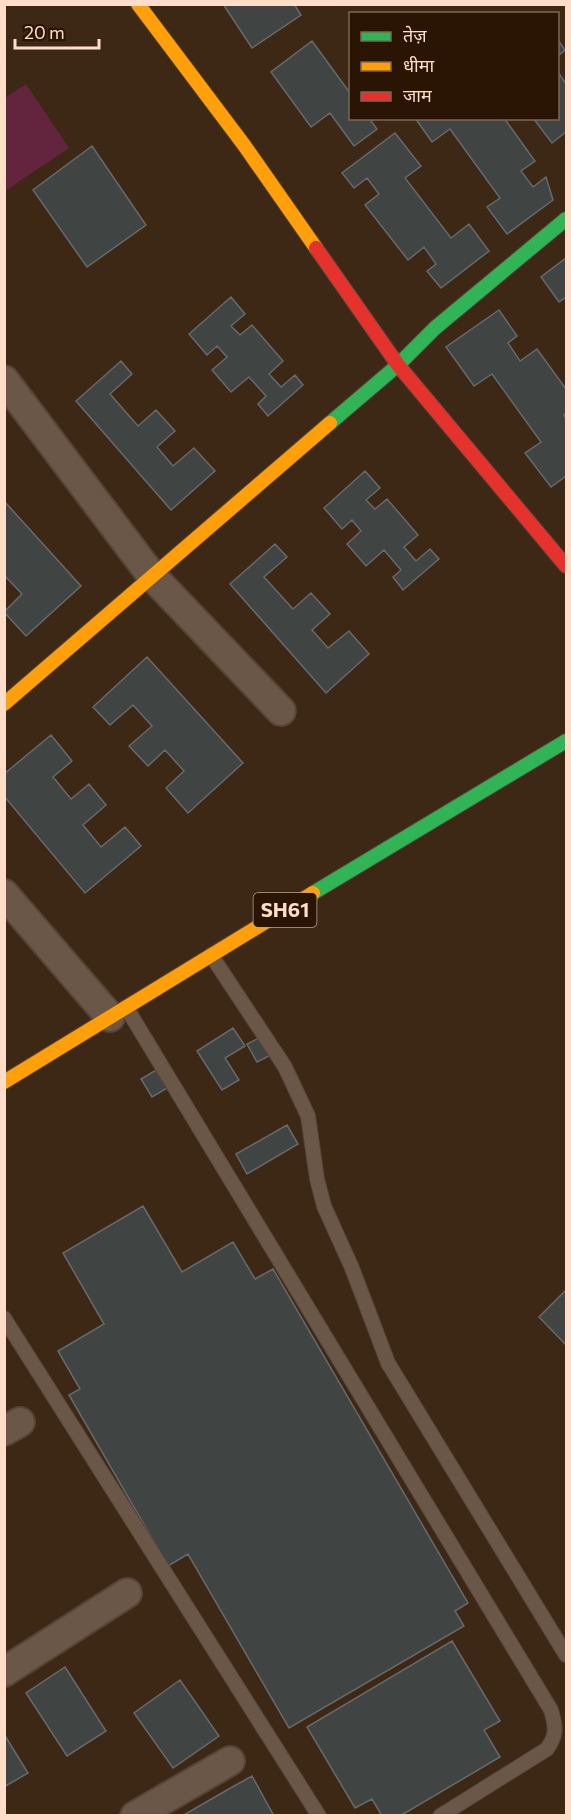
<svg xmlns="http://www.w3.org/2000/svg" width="571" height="1820" font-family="Commissioner,'Noto Sans Devanagari',sans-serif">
<rect width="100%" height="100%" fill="#3d2816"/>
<path fill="#63253d" d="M26 84 69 148 5 191V98Z"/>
<path fill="#404544" stroke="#666a6a" stroke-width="1.5" d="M223 4H294L301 15 252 48Z
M558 40 565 50 558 56Z
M312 41 350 93V118H369L377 129 354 146 330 113 311 127 271 72Z
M558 72 566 84V132L552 143 533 118H558Z
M415 118H504L535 161 521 171 533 187 546 177 553 200 507 234 487 207 500 198 450 129 432 142Z
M395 133 421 166 405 178 451 238 469 224 489 251 441 288 427 271 436 264 424 247 408 260 365 205 379 194 367 178 354 188 342 173Z
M92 146 146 225 87 267 33 190Z
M566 258V297L559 302 541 277Z
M231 297 245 314 231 326 240 335 252 325 283 361 269 374 281 387 295 375 303 385 268 416 258 404 266 396 249 377 231 392 212 370 227 357 217 346 207 355 189 334Z
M499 310 517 336 508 343 520 361 537 349 566 389V413L564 415 566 419V476L551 487 525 453 541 442 492 374 474 386 446 347Z
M121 361 132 374 110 394 138 426 156 410 175 431 157 447 173 466 194 448 215 471 171 510 76 401Z
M365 471 380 488 366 500 375 509 387 499 418 535 404 547 416 561 430 549 439 559 403 590 393 577 401 570 384 550 366 566 347 544 361 531 352 520 342 529 324 508Z
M4 501 81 586 26 636 4 612 22 594 4 575Z
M275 544 287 557 264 577 293 609 311 593 330 614 312 630 328 648 349 631 369 654 326 693 230 584Z
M147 657 243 763 188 813 166 788 184 771 165 750 148 766 129 746 152 726 133 705 110 725 93 707Z
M51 735 72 761 53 777 71 799 89 784 106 805 83 825 101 847 125 827 141 846 85 893 4 796V774Z
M233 1028 245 1046 225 1058 239 1080 222 1090 197 1051Z
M263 1036 273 1054 257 1062 247 1044Z
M158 1069 169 1087 152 1097 141 1079Z
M287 1125 298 1144 247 1174 236 1154Z
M143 1206 182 1272 233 1242 255 1279 273 1269 468 1603 455 1611 464 1626 289 1728 188 1554 168 1566 69 1395 80 1389 58 1351 104 1324 63 1253Z
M566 1290V1345L539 1317Z
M452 1641 500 1721 484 1730 500 1757 400 1816H382L372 1799 355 1808 307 1727Z
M65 1667 106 1731 67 1756 26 1693Z
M180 1680 219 1736 173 1768 134 1713Z
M4 1734 28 1773 4 1787Z
M252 1776 274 1816H182L227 1790Z"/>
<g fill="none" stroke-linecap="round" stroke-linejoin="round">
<defs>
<path id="lane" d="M211 955 285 1067 308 1116 317 1179 324 1206 352 1268 388 1363 566 1655
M126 1007 551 1710C556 1727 557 1735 547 1749L440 1816
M4 1318 319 1816"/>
<path id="street" d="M4 380 152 576 281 711
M4 894 110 1017
M4 1431 20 1422
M4 1672 127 1593
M135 1816 230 1761"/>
<path id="fast" d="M330 423 398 365 435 328 566 219
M313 893 566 741"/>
<path id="slow" d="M138 4 244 145 316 248
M4 704 330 423
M4 1082 313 893"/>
<path id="jam" d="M316 248 398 365 566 566"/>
</defs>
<use href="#lane" stroke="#564437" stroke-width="16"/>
<use href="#street" stroke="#564437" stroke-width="32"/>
<use href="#fast" stroke="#564437" stroke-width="16"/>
<use href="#slow" stroke="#564437" stroke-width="16"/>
<use href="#jam" stroke="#564437" stroke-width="16"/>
<use href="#lane" stroke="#6a5748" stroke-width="14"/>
<use href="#street" stroke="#6a5748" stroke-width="28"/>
<use href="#fast" stroke="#30b455" stroke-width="14"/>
<use href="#slow" stroke="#ff9f0a" stroke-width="14"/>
<use href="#jam" stroke="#e5322d" stroke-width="14"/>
</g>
<g text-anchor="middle" stroke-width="6" stroke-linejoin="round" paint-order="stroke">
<rect fill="#2a1404" stroke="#bea18e" stroke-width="1.5" x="253.5" y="893" width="63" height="34" rx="4.5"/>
<g font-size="20" font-weight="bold" fill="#fedec9">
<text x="285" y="917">SH61</text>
</g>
</g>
<rect width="571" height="1820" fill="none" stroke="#fedec9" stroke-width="12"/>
<rect x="349" y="12" width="210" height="108" fill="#2a1404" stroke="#7f6553" stroke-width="1.5"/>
<rect x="361" y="32" width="30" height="9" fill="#30b455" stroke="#7f6553" stroke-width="1.5"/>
<text x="403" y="42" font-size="18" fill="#fedec9">तेज़</text>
<rect x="361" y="62" width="30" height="9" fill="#ff9f0a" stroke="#7f6553" stroke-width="1.5"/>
<text x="403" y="72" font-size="18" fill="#fedec9">धीमा</text>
<rect x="361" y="92" width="30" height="9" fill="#e5322d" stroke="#7f6553" stroke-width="1.5"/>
<text x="403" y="102" font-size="18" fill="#fedec9">जाम</text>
<path d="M15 39v9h84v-9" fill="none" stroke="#fedec9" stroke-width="3"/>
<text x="24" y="39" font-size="18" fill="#fedec9" stroke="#2a1404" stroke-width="4.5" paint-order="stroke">20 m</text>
</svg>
